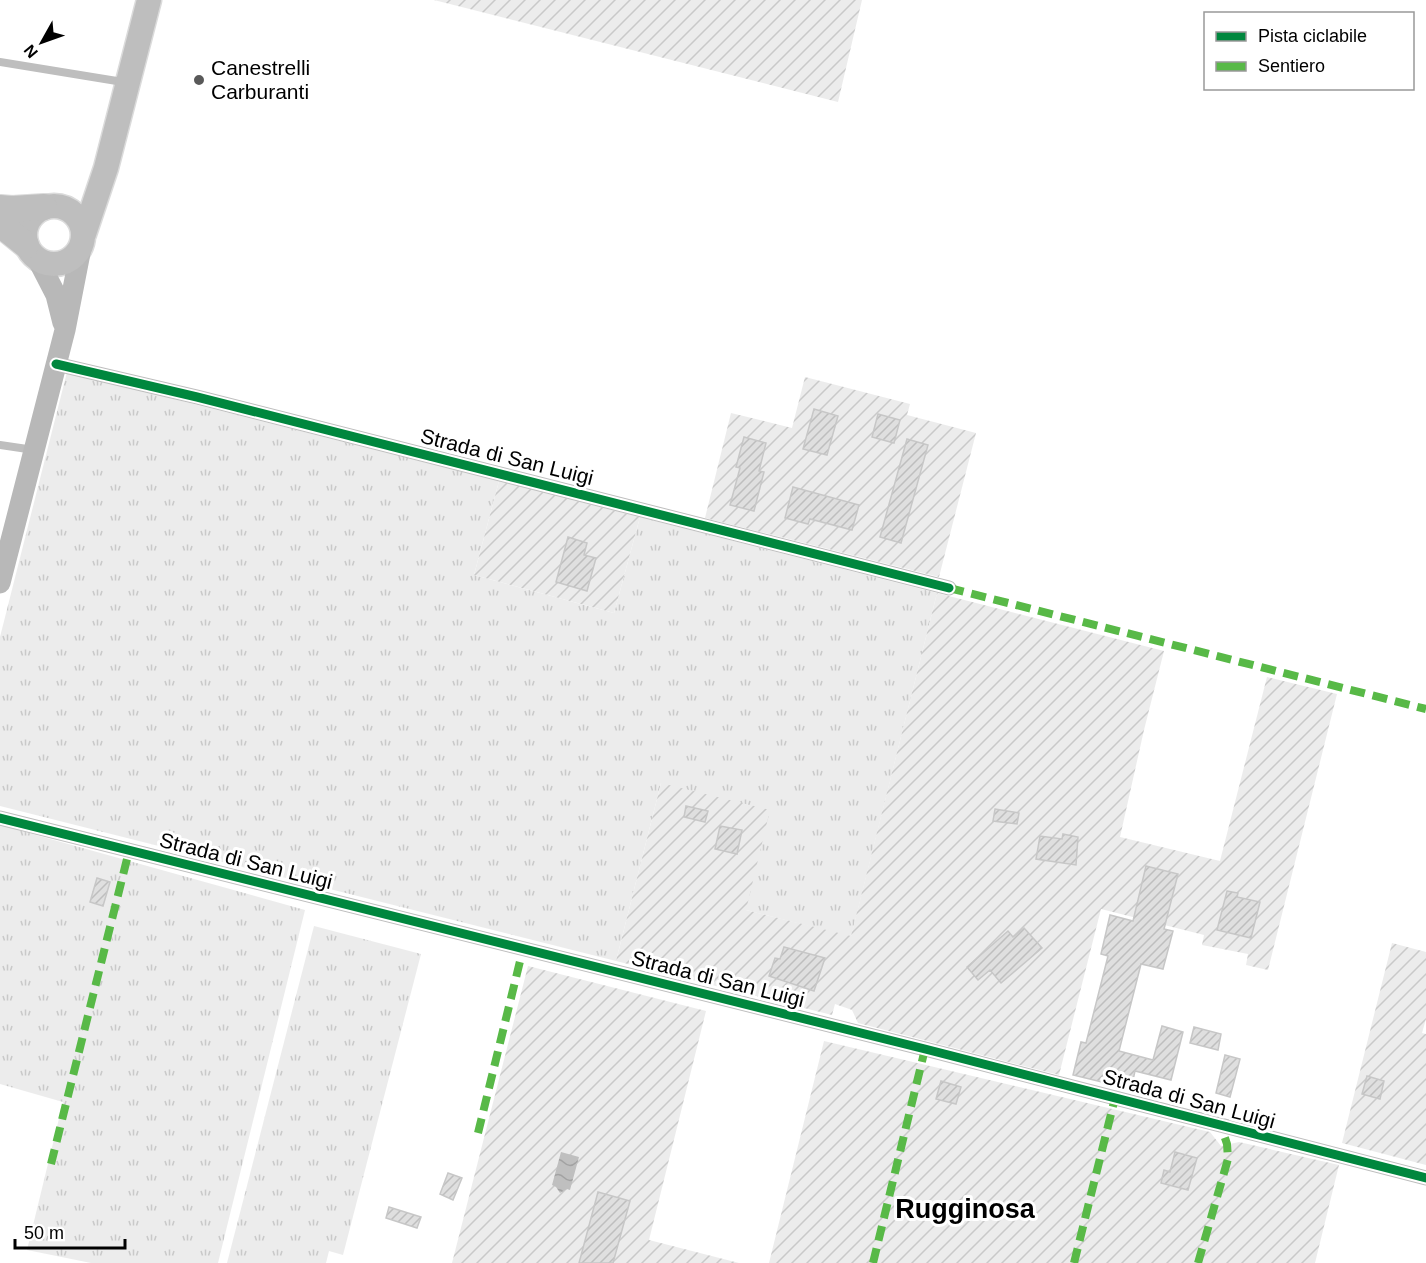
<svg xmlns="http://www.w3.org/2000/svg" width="1426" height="1263" font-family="Arial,sans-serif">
<defs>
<pattern id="grass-tufts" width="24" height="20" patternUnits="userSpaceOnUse" patternTransform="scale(1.5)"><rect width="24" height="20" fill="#ececec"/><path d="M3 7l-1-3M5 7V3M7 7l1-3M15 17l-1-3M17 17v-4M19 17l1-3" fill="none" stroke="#c9c9c9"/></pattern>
<pattern id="garden-furrows" width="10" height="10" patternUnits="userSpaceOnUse" patternTransform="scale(1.5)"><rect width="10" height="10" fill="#ececec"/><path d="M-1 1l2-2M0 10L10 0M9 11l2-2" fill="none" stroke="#c9c9c9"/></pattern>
<pattern id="water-waves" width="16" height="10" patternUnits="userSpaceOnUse" patternTransform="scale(1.5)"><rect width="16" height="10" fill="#bfbfbf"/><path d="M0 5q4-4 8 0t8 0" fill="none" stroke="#a2a2a2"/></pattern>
<pattern id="building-hatch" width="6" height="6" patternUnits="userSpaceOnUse" patternTransform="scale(1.5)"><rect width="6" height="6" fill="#dfdfdf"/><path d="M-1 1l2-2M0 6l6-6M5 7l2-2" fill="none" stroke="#bebebe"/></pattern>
</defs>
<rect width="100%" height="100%" fill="#fff"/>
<path fill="url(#grass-tufts)" d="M67 372 499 481 474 575 614 613 640 517 937 593 851 937 746 910 661 783 616 961 0 806V637Z
M0 825 305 910 218 1263H91L27 1250 63 1102 0 1084Z
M314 926 421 954 343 1255 329 1251 326 1263H227Z"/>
<path fill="url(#garden-furrows)" d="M434 0H862L838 102Z
M805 377 910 404 907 415 976 433 939 577 705 518 731 413 792 428Z
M499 481 640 517 614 613 474 575Z
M937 593 1164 651 1144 730 1120 837 1220 861 1267 677 1337 694 1268 970 1246 965 1248 954 1202 945 1204 935 1101 909 1059 1075 858 1023 852 1010 835 1004 832 1015 616 961 661 783 770 810 746 910 851 936Z
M1392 943 1426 952V1019L1422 1033 1426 1034V1165L1342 1143Z
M528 966 706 1011 649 1240 739 1263H452Z
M824 1041 1210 1132 1221 1146 1239 1142 1339 1165 1315 1263H769Z"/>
<path fill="url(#water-waves)" d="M561 1152 579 1157 570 1190 567 1189 560 1193 556 1187 552 1185Z"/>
<path fill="url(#building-hatch)" stroke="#c7c7c7" stroke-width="1.5" d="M814 409 838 416 827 455 803 449Z
M878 414 900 420 894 443 872 437Z
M744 437 766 443 759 471 764 472 754 511 730 505 740 468 736 467Z
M907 439 928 445 901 543 880 537Z
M793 487 859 505 852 530 810 519 808 524 785 518Z
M568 537 587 543 584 555 596 558 587 591 556 582Z
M686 806 708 811 705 822 684 817Z
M995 809 1019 813 1017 824 993 821Z
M720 826 742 830 737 854 715 849Z
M1063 834 1078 837 1076 865 1036 859 1040 836 1062 839Z
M1146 866 1178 874 1164 929 1173 931 1163 969 1141 964 1119 1051 1153 1060 1162 1026 1183 1032 1171 1080 1135 1071 1131 1089 1073 1075 1081 1042 1086 1043 1108 956 1101 954 1110 915 1133 921Z
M97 878 110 882 103 906 90 902Z
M1227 891 1238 893 1237 897 1260 902 1251 938 1217 930Z
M1024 928 1042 948 1001 983 990 970 978 980 967 967 1008 931 1013 937Z
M784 947 825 958 814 991 769 976 775 958 780 959Z
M1194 1027 1221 1034 1218 1050 1190 1043Z
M1225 1055 1240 1059 1230 1097 1216 1093Z
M1367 1076 1384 1081 1380 1099 1362 1094Z
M941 1081 961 1087 956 1104 936 1099Z
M1175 1152 1197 1158 1188 1190 1161 1183 1164 1170 1170 1172Z
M448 1173 462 1178 453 1200 440 1194Z
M598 1192 630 1201 613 1263H579Z
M389 1207 421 1217 417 1228 386 1218Z"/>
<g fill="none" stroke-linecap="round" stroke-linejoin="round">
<defs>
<path id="primary" d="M25 235a29 29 0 1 1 58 0a29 29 0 1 1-58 0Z
M84 234 106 168 149 0"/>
<path id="trunk" d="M0 208 12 209 44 207
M0 224 26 245"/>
</defs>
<use href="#primary" stroke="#dbdbdb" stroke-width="27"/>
<use href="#trunk" stroke="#dbdbdb" stroke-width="28"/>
<path stroke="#bebebe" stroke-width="8" d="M0 62 123 82
M0 445 34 450"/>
<path stroke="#bebebe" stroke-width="15" d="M56 364 197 397 949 588
M0 818 925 1049 1426 1178"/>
<path stroke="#b8b8b8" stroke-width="21" d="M38 260 56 295 63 323
M0 583 65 330 81 248"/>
<use href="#primary" stroke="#bebebe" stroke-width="24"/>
<use href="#trunk" stroke="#bebebe" stroke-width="26"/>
<path stroke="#58b947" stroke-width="8" stroke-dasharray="15 8" stroke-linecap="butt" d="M949 588 1426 709
M478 1133 523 949
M51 1164 129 851
M873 1263 925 1049
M1074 1263 1115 1098
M1198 1263 1228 1159 1227 1144 1221 1126"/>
<defs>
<path id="cycleway" d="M56 364 197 397 949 588
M0 818 925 1049 1426 1178"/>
</defs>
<use href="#cycleway" stroke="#fff" stroke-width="13"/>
<use href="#cycleway" stroke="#00873e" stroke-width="9"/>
</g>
<circle fill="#595959" stroke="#fff" stroke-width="2" cx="199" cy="80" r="6"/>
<g text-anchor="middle" stroke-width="6" stroke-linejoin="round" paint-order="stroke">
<g font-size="21" fill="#000" stroke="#fff" text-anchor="start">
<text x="211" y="75">Canestrelli<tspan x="211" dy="24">Carburanti</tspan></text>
</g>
<g font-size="21" fill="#000" stroke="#fff">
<text transform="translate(507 457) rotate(14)" y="7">Strada di San Luigi</text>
<text transform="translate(246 861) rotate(14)" y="7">Strada di San Luigi</text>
<text transform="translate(718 979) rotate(14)" y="7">Strada di San Luigi</text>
<text transform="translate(1189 1099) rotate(15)" y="7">Strada di San Luigi</text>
</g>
<g font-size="27" font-weight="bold" fill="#000" stroke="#fff">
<text x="965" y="1218">Rugginosa</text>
</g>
</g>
<rect x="1204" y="12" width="210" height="78" fill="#ffffff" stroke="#999999" stroke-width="1.5"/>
<rect x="1216" y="32" width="30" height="9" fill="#00873e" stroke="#999999" stroke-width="1.5"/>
<text x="1258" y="42" font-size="18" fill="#000000">Pista ciclabile</text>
<rect x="1216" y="62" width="30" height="9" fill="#58b947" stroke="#999999" stroke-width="1.5"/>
<text x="1258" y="72" font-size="18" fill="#000000">Sentiero</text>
<g transform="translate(42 42) rotate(230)" stroke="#ffffff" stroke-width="4.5" paint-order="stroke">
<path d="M0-4.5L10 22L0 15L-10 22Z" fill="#000000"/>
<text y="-9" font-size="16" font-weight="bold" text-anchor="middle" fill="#000000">N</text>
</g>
<path d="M15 1239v9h110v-9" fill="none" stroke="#000000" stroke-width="3"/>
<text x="24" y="1239" font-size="18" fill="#000000" stroke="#ffffff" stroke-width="4.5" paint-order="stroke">50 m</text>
</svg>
